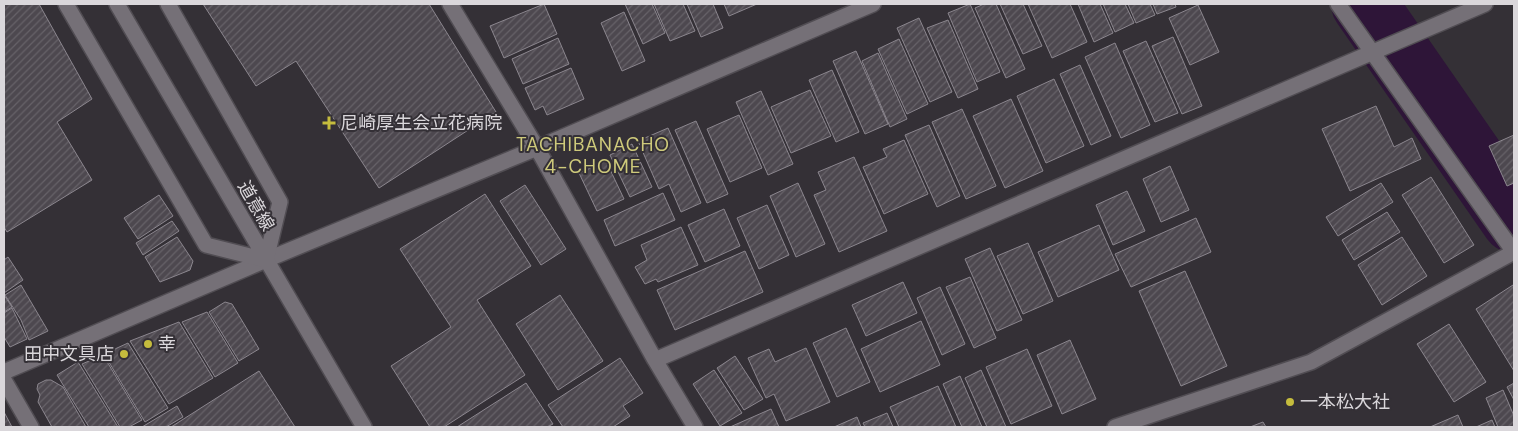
<svg xmlns="http://www.w3.org/2000/svg" width="1518" height="431" font-family="'DM Sans','Noto Sans JP',sans-serif">
<defs>
<pattern id="building-hatch" width="6" height="6" patternUnits="userSpaceOnUse" patternTransform="scale(1.25)"><rect width="6" height="6" fill="#4d484f"/><path d="M-1 1l2-2M0 6l6-6M5 7l2-2" fill="none" stroke="#666268"/></pattern>
</defs>
<rect width="100%" height="100%" fill="#343036"/>
<g fill="none" stroke-linecap="round" stroke-linejoin="round">
<path stroke="#2e1538" stroke-width="66" d="M1364 4 1514 220"/>
</g>
<path fill="url(#building-hatch)" stroke="#8b868e" d="M4 4H39L92 99 57 122 92 180 7 232 4 227Z
M203 4H429L496 112 379 188 296 61 256 86Z
M544 4 557 34 504 58 490 26Z
M625 4H652L665 33 643 44Z
M654 4H683L695 31 670 41Z
M687 4H713L723 28 701 37Z
M724 4H757L729 16Z
M970 4 1000 72 977 82 948 13Z
M984 4H996L1025 69 1006 78 975 8Z
M1000 4H1023L1042 46 1023 54Z
M1028 4H1070L1087 42 1052 58Z
M1078 4H1100L1113 33 1094 42Z
M1103 4H1125L1134 23 1115 32Z
M1128 4H1150L1155 15 1136 23Z
M1153 4H1175L1176 7 1157 14Z
M1198 5 1219 52 1190 65 1169 18Z
M624 12 645 61 622 71 601 23Z
M919 18 952 92 930 102 897 28Z
M948 20 978 89 958 98 927 28Z
M1173 37 1202 106 1182 114 1152 46Z
M558 38 569 64 523 84 512 59Z
M899 39 928 104 907 114 878 49Z
M1146 41 1178 113 1155 122 1123 51Z
M1115 43 1150 125 1121 138 1085 57Z
M856 51 888 124 865 134 833 61Z
M878 53 907 119 890 127 862 61Z
M1080 65 1111 136 1091 145 1060 74Z
M571 68 584 99 547 115 543 106 535 110 525 88Z
M832 70 859 132 836 142 809 80Z
M1054 79 1084 146 1046 163 1017 96Z
M810 90 831 136 791 153 771 107Z
M761 91 793 164 768 175 736 102Z
M1011 99 1043 171 1005 188 973 116Z
M1376 106 1394 147 1412 138 1421 159 1350 191 1322 129Z
M962 109 996 186 966 199 932 122Z
M739 115 762 168 730 182 707 129Z
M696 121 728 194 707 203 675 130Z
M929 125 960 196 937 207 905 135Z
M668 128 701 203 681 212 669 184 659 189 638 141Z
M1514 135V183L1507 186 1489 146Z
M904 140 928 194 884 214 863 167 887 157 883 149Z
M632 144 652 187 630 197 610 155Z
M854 157 887 231 839 252 814 195 826 190 818 172Z
M606 161 624 199 597 211 579 173Z
M1170 166 1189 210 1161 222 1143 179Z
M1431 177 1474 245 1444 263 1402 195Z
M798 183 825 244 796 257 770 196Z
M1381 183 1393 202 1338 236 1326 217Z
M525 185 566 249 541 265 500 201Z
M1127 191 1145 231 1113 245 1096 205Z
M663 193 675 220 615 246 604 220Z
M485 194 531 266 477 300 525 375 444 427H430L391 366 451 327 400 249Z
M159 195 173 216 138 239 124 218Z
M767 205 789 255 759 269 737 218Z
M724 209 740 246 705 262 688 225Z
M1387 212 1400 232 1354 260 1342 240Z
M1196 218 1211 252 1131 287 1115 254Z
M172 221 179 231 143 255 136 243Z
M1099 225 1119 270 1058 297 1038 252Z
M681 227 698 265 658 282 656 279 645 284 635 267 647 260 641 245Z
M177 237 193 261 190 270 160 282 145 257Z
M1402 237 1427 276 1382 305 1358 265Z
M1028 243 1053 301 1023 314 997 256Z
M990 248 1022 320 997 331 965 259Z
M745 251 763 292 675 330 657 290Z
M8 257 23 280 4 293V260Z
M1185 271 1227 366 1181 386 1139 291Z
M970 277 996 338 974 348 946 287Z
M903 282 917 313 866 336 852 305Z
M21 285 48 331 29 340 21 320 5 295Z
M1513 285 1514 287V371L1476 309Z
M940 287 965 344 942 355 917 298Z
M4 295 12 307 4 312Z
M560 295 603 361 558 390 516 324Z
M225 302 232 304 259 349 239 361 209 312Z
M12 308 27 339 10 347 4 337V313Z
M207 312 238 363 215 377 182 322Z
M921 321 940 365 880 392 861 349Z
M179 322 213 378 169 404 130 341Z
M1449 324 1486 382 1454 402 1417 344Z
M846 328 870 382 837 397 813 343Z
M1070 340 1096 399 1062 414 1037 355Z
M128 343 168 408 145 422 104 354Z
M806 348 830 402 786 421 774 394 766 398 748 358 769 349 775 362Z
M1027 349 1052 406 1011 424 986 367Z
M103 355 142 420 129 427H120L82 364Z
M735 356 763 399 744 410 717 368Z
M620 358 643 393 623 406 630 416 613 427H563L548 405Z
M78 362 118 427H89L57 375Z
M714 370 742 413 720 426 693 384Z
M981 370 1006 427H987L965 378Z
M259 371 295 427H171Z
M960 376 982 427H962L943 384Z
M46 380H51L63 387 86 427H52L38 402 40 395 37 389 38 384Z
M526 383 553 424 547 427H457Z
M1514 383V400L1507 387Z
M938 386 956 427H899L890 407Z
M1503 390 1514 416V427H1498L1486 398Z
M177 406 183 417 166 427H142Z
M771 409 779 427H730Z
M4 412 12 427H4Z
M887 413 893 427H865L863 423Z
M1458 415 1463 427H1430Z
M857 417 861 427H834Z
M1492 420 1495 427H1476Z
M1263 422 1266 427H1250Z"/>
<g fill="none" stroke-linecap="round" stroke-linejoin="round">
<defs>
<path id="street" d="M450 4 537 148 655 360 695 427
M1338 4 1514 252
M655 360 1485 4
M4 372 266 260 537 148 873 4
M4 380 31 427
M1115 427 1311 362 1514 252"/>
<path id="secondary" d="M66 4 206 245 266 260
M117 4 364 427
M168 4 280 202 266 260"/>
</defs>
<use href="#street" stroke="#514d53" stroke-width="18"/>
<use href="#secondary" stroke="#514d53" stroke-width="18"/>
<use href="#street" stroke="#757077" stroke-width="15"/>
<use href="#secondary" stroke="#757077" stroke-width="15"/>
</g>
<g fill="#c5bc3d" stroke="#343036" stroke-width="2">
<path d="M326.5 115.5h5v5h5v5h-5v5h-5v-5h-5v-5h5z"/>
<circle cx="148" cy="344" r="5"/>
<circle cx="124" cy="354" r="5"/>
<circle cx="1290" cy="402" r="5"/>
</g>
<g text-anchor="middle" stroke-width="4" stroke-linejoin="round" paint-order="stroke">
<g font-size="18" fill="#dad7db" stroke="#343036" text-anchor="start">
<text x="340" y="129">尼崎厚生会立花病院</text>
<text x="158" y="350">幸</text>
<text x="114" y="360" text-anchor="end">田中文具店</text>
<text x="1300" y="408">一本松大社</text>
</g>
<g font-size="18" fill="#dad7db" stroke="#343036">
<text transform="translate(256 206) rotate(60)" y="6">道意線</text>
</g>
<g font-size="19" letter-spacing="1" fill="#ceca7b" stroke="#343036">
<text x="593" y="151">TACHIBANACHO<tspan x="593" dy="22">4-CHOME</tspan></text>
</g>
</g>
<rect width="1518" height="431" fill="none" stroke="#dad7db" stroke-width="10"/>
</svg>
